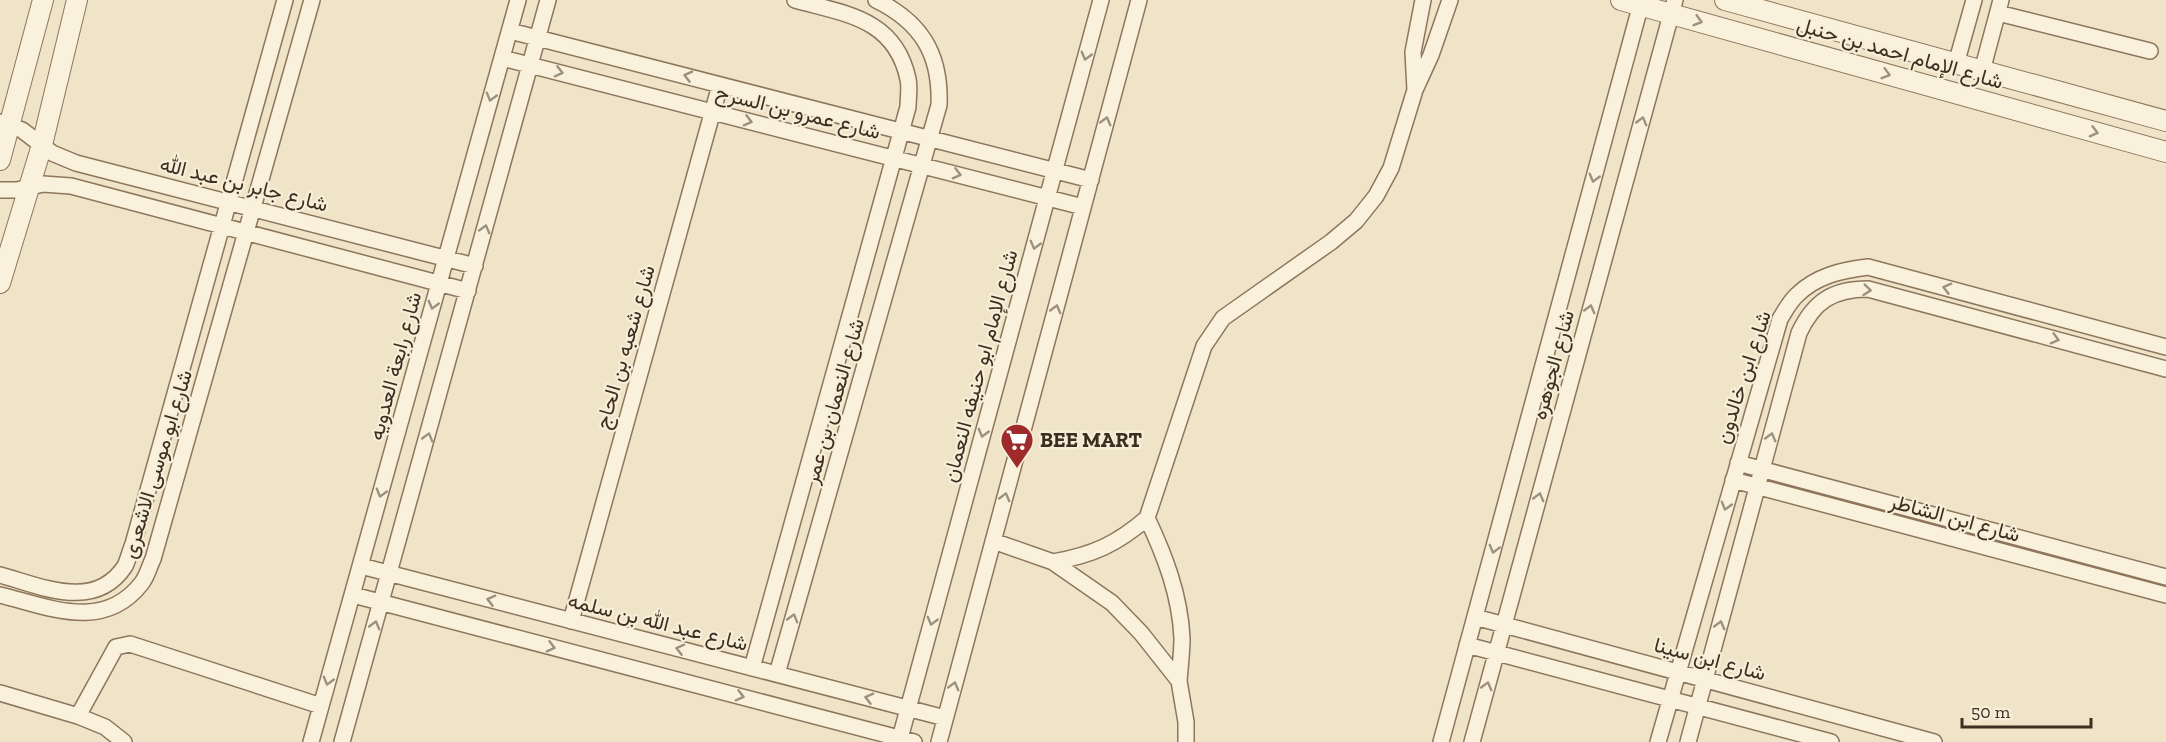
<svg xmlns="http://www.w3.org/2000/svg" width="2166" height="742" font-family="'Zilla Slab',Vazirmatn,serif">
<rect width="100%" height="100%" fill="#f0e4c8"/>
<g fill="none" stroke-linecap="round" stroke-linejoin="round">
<defs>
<path id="minor" d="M1998 13 2150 51
M510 31 1091 180
M502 58 1083 207
M1956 64 1974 0
M1982 71 2001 0
M1415 90 1413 52 1423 0
M0 122 22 130 52 153 76 163 475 266
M0 190H17L43 184 71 186 468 291
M1738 463 2166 577
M1733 480 2166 595
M1147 518C1165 556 1180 595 1182 638 1182 652 1180 667 1179 681
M993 541 1053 562 1112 603 1141 633 1179 681 1186 722V742
M1053 562C1093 555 1117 544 1147 518L1204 346 1223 318 1331 242 1356 221 1376 196 1391 168 1415 90 1431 55 1450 0
M361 566 945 718
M0 575C41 586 95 612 125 566 128 560 130 551 133 544L285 0
M0 595C49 607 103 632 141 584 147 577 149 567 153 559L312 0
M353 595 914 742
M1475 617 1934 742
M571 621 720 85
M1467 645 1831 742
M752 668 908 107C908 98 910 87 908 79 895 18 845 14 795 0
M777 674 939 105C941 54 921 22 876 0
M0 693 78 716 105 727 124 742
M78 716 116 647 130 644 321 706
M311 742 518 0
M342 742 548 0
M899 742 1101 0
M939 742 1139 0
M1441 742 1642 0
M1472 742 1675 0
M1658 742 1780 319C1785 311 1790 301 1797 295 1816 276 1842 270 1868 267L2166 347
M1688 742 1799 333C1814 301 1833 289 1868 289L2166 369"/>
<path id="tertiary" d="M1621 0 2166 152
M1725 0 2166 121
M0 160 43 0
M0 283 42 145 77 0"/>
</defs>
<use href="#minor" stroke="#8d765c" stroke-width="18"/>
<use href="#tertiary" stroke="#8d765c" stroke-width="22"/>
<use href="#minor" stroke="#faf1dc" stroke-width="15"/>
<use href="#tertiary" stroke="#faf1dc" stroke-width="20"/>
</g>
<defs><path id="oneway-chevron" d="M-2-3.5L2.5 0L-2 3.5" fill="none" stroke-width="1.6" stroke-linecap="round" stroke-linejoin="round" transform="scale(1.5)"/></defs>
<g stroke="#9c907e">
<use href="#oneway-chevron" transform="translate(1698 21) rotate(16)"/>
<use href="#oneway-chevron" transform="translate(1086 56) rotate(105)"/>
<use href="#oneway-chevron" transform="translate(559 72) rotate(14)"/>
<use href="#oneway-chevron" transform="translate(1886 74) rotate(16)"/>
<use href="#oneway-chevron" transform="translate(688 76) rotate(-166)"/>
<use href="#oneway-chevron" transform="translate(491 97) rotate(106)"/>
<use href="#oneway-chevron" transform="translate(748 121) rotate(14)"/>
<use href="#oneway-chevron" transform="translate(1106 121) rotate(-75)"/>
<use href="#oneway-chevron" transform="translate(1642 121) rotate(-75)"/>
<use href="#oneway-chevron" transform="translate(2094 132) rotate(15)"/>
<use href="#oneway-chevron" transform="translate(957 174) rotate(14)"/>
<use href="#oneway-chevron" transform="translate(1594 178) rotate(105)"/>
<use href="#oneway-chevron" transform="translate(485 229) rotate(-75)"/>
<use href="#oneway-chevron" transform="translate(1035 245) rotate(105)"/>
<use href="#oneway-chevron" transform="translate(1947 288) rotate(-165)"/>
<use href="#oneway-chevron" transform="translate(1867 290) rotate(6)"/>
<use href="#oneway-chevron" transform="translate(433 305) rotate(105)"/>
<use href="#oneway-chevron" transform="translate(1056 309) rotate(-75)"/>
<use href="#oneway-chevron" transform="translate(1590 309) rotate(-75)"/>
<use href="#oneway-chevron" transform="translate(2055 339) rotate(15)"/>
<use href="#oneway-chevron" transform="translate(983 433) rotate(105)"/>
<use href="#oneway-chevron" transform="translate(428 437) rotate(-74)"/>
<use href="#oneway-chevron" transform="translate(1771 437) rotate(-75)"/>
<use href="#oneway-chevron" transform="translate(381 493) rotate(106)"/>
<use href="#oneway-chevron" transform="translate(1005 497) rotate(-75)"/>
<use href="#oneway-chevron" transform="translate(1539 497) rotate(-75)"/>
<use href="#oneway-chevron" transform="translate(1726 506) rotate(106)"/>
<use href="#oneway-chevron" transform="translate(1494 549) rotate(105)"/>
<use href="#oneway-chevron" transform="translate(491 600) rotate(-165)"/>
<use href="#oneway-chevron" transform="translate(793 618) rotate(-74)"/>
<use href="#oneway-chevron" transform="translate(932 621) rotate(105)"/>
<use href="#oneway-chevron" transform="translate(375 625) rotate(-74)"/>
<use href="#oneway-chevron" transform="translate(1720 625) rotate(-75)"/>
<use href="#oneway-chevron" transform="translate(551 647) rotate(15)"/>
<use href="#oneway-chevron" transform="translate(680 649) rotate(-166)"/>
<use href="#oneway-chevron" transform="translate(328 681) rotate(106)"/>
<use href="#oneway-chevron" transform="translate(954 686) rotate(-75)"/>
<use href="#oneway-chevron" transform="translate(1487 686) rotate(-75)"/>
<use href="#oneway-chevron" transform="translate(740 696) rotate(15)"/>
<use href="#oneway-chevron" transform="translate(869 698) rotate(-165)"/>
</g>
<defs>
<symbol id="supermarket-pin" viewBox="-11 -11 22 30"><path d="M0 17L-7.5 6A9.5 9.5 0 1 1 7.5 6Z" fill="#9e2a2b" stroke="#f7eed8"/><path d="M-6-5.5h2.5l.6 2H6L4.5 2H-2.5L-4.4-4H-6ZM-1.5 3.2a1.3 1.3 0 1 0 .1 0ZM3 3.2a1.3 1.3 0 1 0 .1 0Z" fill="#fff"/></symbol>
</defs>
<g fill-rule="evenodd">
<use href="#supermarket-pin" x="998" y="421" width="38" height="52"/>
</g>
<g text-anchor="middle" stroke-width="4.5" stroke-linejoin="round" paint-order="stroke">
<g font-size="21" fill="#3d2e20" stroke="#f7eed8">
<text transform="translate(1900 53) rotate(16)" y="7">شارع الإمام احمد بن حنبل</text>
<text transform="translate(798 112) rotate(14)" y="7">شارع عمرو بن السرح</text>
<text transform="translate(244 184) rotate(14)" y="7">شارع جابر بن عبد الله</text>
<text transform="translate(625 347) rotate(-74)" y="7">شارع شعبه بن الحاج</text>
<text transform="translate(1553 365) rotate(-75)" y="7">شارع الجوهره</text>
<text transform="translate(395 366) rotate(-75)" y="7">شارع رابعة العدويه</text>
<text transform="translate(980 366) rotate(-75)" y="7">شارع الإمام ابو حنيفه النعمان</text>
<text transform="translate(1743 377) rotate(-72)" y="7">شارع ابن خالدون</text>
<text transform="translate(834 401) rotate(-74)" y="7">شارع النعمان بن عمر</text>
<text transform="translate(157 464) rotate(-73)" y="7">شارع ابو موسى الاشعرى</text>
<text transform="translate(1955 518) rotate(15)" y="7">شارع ابن الشاطر</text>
<text transform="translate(658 622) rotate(14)" y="7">شارع عبد الله بن سلمه</text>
<text transform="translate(1710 659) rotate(15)" y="7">شارع ابن سينا</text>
</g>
<g font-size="21" font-weight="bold" fill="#3d2e20" stroke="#f7eed8" text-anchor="start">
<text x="1040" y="447">BEE MART</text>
</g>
</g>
<path d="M1962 718v9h129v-9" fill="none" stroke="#3d2e20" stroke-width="3"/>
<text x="1971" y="718" font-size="18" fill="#3d2e20" stroke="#f7eed8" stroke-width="4.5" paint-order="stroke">50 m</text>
</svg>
